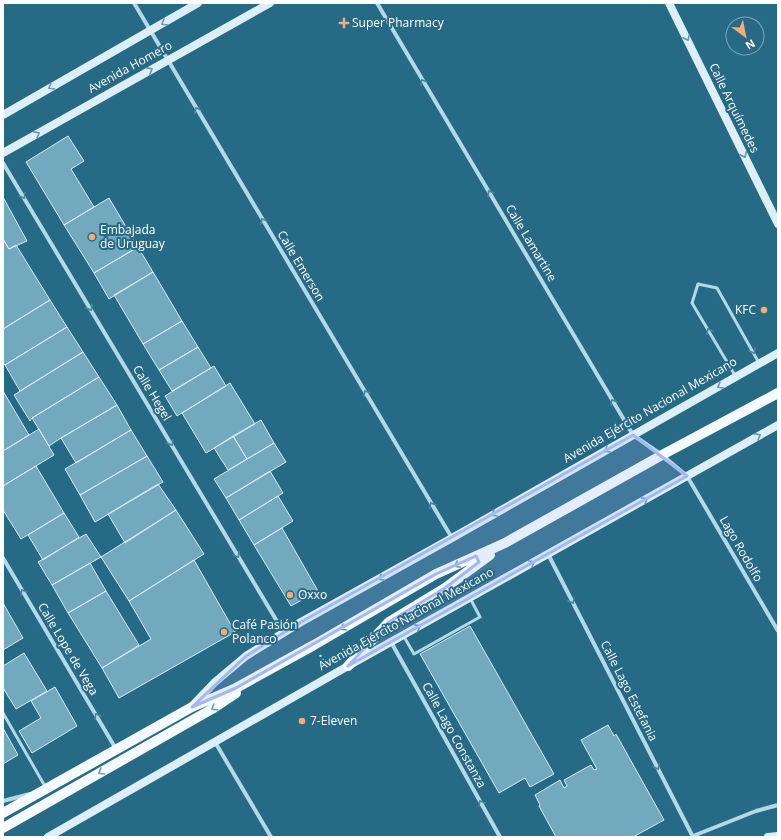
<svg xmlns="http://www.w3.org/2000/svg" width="781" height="840" font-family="'Open Sans',sans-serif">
<rect width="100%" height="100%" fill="#276a86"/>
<path fill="#73a9be" stroke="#d5edf6" d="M68 136 84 161 71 169 94 207 64 225 26 162Z
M3 197 27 241 9 249 3 239Z
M109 198 138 247 94 273 64 225Z
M3 239 9 249 16 245 50 300 3 329Z
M138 247 153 272 109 299 94 273Z
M153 272 182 321 143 344 114 295Z
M50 300 67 327 5 365 3 363V329Z
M182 321 198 347 159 370 143 344Z
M67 327 83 352 20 391 5 365Z
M198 347 211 368 172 391 159 370Z
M83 352 99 377 32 418 30 421 14 395Z
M214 366 226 386 177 416 165 396Z
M99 377 117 405 61 438 49 446 32 418Z
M230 383 255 424 206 453 182 413Z
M3 391 29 435 3 451Z
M117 405 131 430 76 463 61 438Z
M261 420 274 443 247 459 233 436Z
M39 429 54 455 3 486V451Z
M131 430 147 456 80 495 65 469Z
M233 436 247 459 228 470 214 448Z
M274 443 286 462 226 498 214 479Z
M147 456 163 482 95 522 80 495Z
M36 466 64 513 21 539 3 510V486Z
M270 471 283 493 239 520 226 498Z
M158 484 176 510 125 543 108 514Z
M278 496 293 521 254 545 239 520Z
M176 510 204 554 129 601 101 557Z
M64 513 79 537 43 560 28 535Z
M282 528 318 591 291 606 254 545Z
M86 534 101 557 52 585 38 562Z
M194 560 235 632 119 698 102 668 151 639 129 601Z
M90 563 106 591 68 613 52 585Z
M106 591 139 645 102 668 68 613Z
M3 603 23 638 3 650Z
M470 626 554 774 530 787 525 778 499 793 420 654Z
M24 653 47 691 16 709 3 688V666Z
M55 687 77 726 32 753 19 731 41 718 31 701Z
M608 725 614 736 616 734 664 820 633 837H556L539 806 540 805 535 795 560 780 564 788 567 786 564 780 591 765 594 770 597 769 581 740Z
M3 728 18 755 3 764Z"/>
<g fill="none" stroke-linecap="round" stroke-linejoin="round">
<path stroke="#b2d9e8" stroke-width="2.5" stroke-dasharray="2 3" stroke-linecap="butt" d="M320 655 326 666"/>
<path stroke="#b2d9e8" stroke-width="3" d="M736 377 692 303 698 284 717 288 759 363
M403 635 414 654 480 617 470 598
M3 713 46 788"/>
<path stroke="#b2d9e8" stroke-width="4" d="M134 3 452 538
M377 3 633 435 662 455 687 476 778 631
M3 163 284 633
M548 554 693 837
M3 558 116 749
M391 642 500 837
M215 742 271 837
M3 801 30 794
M693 836 756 811 778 805"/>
<path stroke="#dceff7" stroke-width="8" d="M669 3 778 224
M3 115 198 3
M3 153 270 3
M193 705 215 682 246 656 301 622 452 538 778 353
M48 837 348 666 778 425
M768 837 778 836"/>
<path stroke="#f4fafe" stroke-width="10" d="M348 666 389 622 445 588 490 555
M3 813 192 707 236 688 314 645 436 574 505 543 662 455 778 393
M3 828 212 709 236 693"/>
</g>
<defs><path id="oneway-chevron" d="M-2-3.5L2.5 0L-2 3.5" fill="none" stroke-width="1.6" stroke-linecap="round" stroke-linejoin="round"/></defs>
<g stroke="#6699ae">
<use href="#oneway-chevron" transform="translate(164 23) rotate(150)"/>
<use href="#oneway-chevron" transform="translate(687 38) rotate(64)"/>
<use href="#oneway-chevron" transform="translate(150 70) rotate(-29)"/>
<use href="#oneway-chevron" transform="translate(51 87) rotate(150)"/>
<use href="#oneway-chevron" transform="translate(37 134) rotate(-29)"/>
<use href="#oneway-chevron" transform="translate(744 155) rotate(64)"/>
<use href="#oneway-chevron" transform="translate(720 386) rotate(150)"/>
<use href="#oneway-chevron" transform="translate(758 436) rotate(-29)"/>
<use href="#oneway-chevron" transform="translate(607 450) rotate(150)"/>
<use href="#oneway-chevron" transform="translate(645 500) rotate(-29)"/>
<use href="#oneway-chevron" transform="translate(494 514) rotate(150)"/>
<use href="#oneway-chevron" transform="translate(532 563) rotate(-30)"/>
<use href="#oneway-chevron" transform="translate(381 578) rotate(151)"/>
<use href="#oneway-chevron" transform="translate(418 627) rotate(-29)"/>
</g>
<g stroke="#4a869e">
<use href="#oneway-chevron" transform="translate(423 82) rotate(-121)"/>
<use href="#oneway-chevron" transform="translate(197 110) rotate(-121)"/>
<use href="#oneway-chevron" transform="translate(490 193) rotate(-121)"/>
<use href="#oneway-chevron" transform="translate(23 196) rotate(59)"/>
<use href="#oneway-chevron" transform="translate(263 221) rotate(-121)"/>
<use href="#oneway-chevron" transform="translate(90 308) rotate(59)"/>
<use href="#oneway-chevron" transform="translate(709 331) rotate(-120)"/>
<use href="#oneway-chevron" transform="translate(753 351) rotate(60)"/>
<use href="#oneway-chevron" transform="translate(366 393) rotate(-121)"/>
<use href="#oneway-chevron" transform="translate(613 402) rotate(-121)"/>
<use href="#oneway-chevron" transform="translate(171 443) rotate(59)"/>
<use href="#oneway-chevron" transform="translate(432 505) rotate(-121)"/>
<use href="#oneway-chevron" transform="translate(237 555) rotate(59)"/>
<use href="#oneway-chevron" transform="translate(23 592) rotate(-121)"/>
<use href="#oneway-chevron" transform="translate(572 601) rotate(63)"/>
<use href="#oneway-chevron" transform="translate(97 716) rotate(-121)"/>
<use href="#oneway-chevron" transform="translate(657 767) rotate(63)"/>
<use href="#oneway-chevron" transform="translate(481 803) rotate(-119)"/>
</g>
<g stroke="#6f9cb0">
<use href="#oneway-chevron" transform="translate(457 565) rotate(156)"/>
<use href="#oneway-chevron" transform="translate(343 628) rotate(150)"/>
<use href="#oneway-chevron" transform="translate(214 708) rotate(148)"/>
<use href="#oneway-chevron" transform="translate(101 772) rotate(150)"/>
</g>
<path fill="#a5b8ef" fill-opacity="0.2" stroke="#a5b8ef" stroke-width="3" stroke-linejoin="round" d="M633 435 687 476 348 666 389 622 445 588 479 562 476 556 436 574 236 688 192 707 246 656 301 622Z"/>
<g fill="#f1ac77" stroke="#276a86" stroke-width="1.5">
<path d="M342 17h4v4h4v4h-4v4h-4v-4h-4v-4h4z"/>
<circle cx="92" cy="237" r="4"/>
<circle cx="764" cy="310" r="4"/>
<circle cx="290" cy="595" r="4"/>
<circle cx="224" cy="632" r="4"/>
<circle cx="302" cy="721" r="4"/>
</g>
<g text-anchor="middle" stroke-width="4" stroke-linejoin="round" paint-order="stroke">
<g font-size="12" fill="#fff" stroke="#276a86" text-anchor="start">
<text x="352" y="27">Super Pharmacy</text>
<text x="100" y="234">Embajada<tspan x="100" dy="14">de Uruguay</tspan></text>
<text x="756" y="314" text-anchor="end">KFC</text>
<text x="298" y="599">Oxxo</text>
<text x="232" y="629">Café Pasión<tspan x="232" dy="14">Polanco</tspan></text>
<text x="310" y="725">7-Eleven</text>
</g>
<g font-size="12" fill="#fff" stroke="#276a86">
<text transform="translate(130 67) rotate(-29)" y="4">Avenida Homero</text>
<text transform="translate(734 108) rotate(64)" y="4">Calle Arquímedes</text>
<text transform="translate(531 243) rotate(59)" y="4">Calle Lamartine</text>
<text transform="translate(301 266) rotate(59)" y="4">Calle Emerson</text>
<text transform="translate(152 393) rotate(59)" y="4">Calle Hegel</text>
<text transform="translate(650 410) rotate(-30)" y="4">Avenida Ejército Nacional Mexicano</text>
<text transform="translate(741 549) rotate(60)" y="4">Lago Rodolfo</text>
<text transform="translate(406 619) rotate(-29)" y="4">Avenida Ejército Nacional Mexicano</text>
<text transform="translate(68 649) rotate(59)" y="4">Calle Lope de Vega</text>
<text transform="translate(629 691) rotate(63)" y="4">Calle Lago Estefania</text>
<text transform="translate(454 735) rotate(61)" y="4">Calle Lago Constanza</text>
</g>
</g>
<rect width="781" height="840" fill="none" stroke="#ffffff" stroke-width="8"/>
<g transform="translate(745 36) rotate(148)"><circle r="19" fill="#276a86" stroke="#7da6b6"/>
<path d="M0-3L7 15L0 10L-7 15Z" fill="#f1ac77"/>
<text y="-6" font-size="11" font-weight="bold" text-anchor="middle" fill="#ffffff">N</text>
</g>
</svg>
